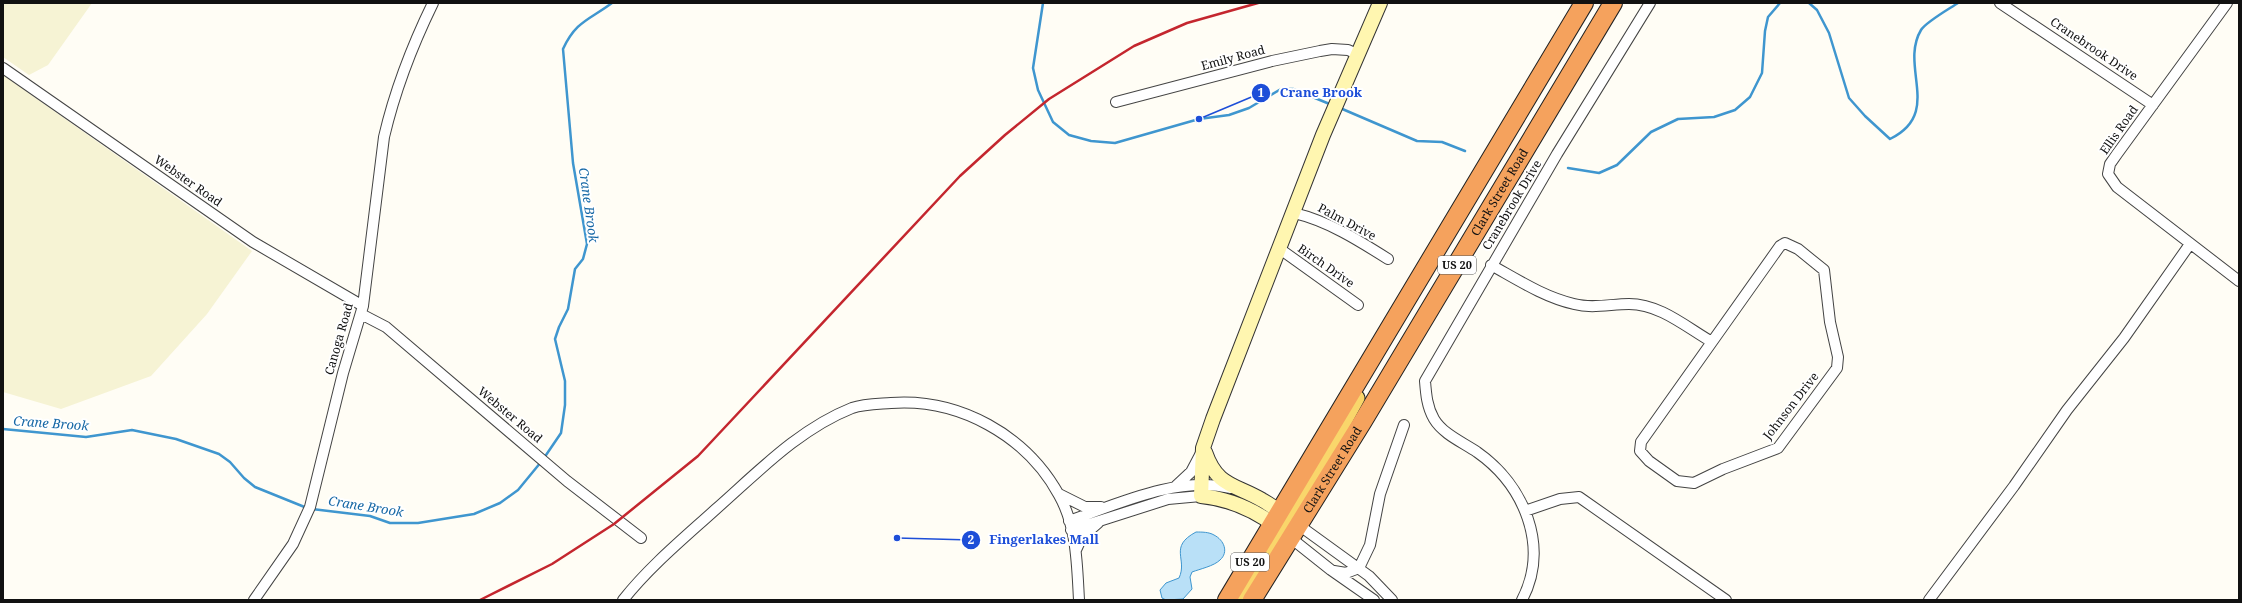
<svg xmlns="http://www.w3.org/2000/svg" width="2242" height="603" font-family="'Noto Serif',serif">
<rect width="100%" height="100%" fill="#fffdf5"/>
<path fill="#f6f3d4" d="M3 3H92L48 65 29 75 3 57Z
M3 75 252 251 207 314 151 376 61 409 3 392Z"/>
<path fill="#b9e0f7" stroke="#3f96cf" d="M1196 532C1202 532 1209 532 1214 535 1224 540 1229 552 1220 560 1214 566 1200 569 1192 572L1190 577 1192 589 1183 599 1166 600 1162 598 1160 590 1166 583 1179 578C1188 559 1168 547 1196 532Z"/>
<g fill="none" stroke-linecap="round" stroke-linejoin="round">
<path stroke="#3f96cf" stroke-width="2.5" d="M1043 3 1033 68 1038 90 1053 122 1069 135 1091 141 1115 143 1199 119 1229 115 1249 108 1281 89H1293L1332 105
M1809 3 1817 10 1829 33 1849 98 1865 116 1890 139C1943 113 1899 67 1921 30 1926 22 1949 9 1958 3
M1340 108 1417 141 1442 142 1465 151
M1568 168 1599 173 1617 165 1651 132 1678 119 1714 117 1735 110 1750 97 1762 73 1765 31 1768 17 1780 3
M3 429 86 437 132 430 176 439 219 454 230 462 244 478 255 487 307 508
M544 458 561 433 565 405V381L555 339 559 327 568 309 575 269 583 259 587 244 573 163 563 49C576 21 589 20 612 3
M312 509 370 516 390 523H418L474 514 500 503 518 490 541 462"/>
<defs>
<path id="street" d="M2000 3 2153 105
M2227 3 2117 154 2110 164 2108 174 2117 187 2239 281
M3 68 253 242 363 306
M1116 102 1272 61 1320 51 1332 49 1348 50 1357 54
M1294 213C1328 221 1358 240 1388 259
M1785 243 1798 249 1824 270 1830 322 1838 357 1837 368 1778 448 1723 469 1694 483 1677 481 1649 461 1640 451 1641 442 1780 246Z
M1280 249 1358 305
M1491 265C1518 280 1544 297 1574 304 1592 309 1611 304 1629 304 1660 304 1686 327 1712 342
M361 314 386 327 567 481 641 538
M1176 486 1191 472 1201 453
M1059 494 1085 507H1101
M1525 511 1560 499 1579 497 1726 600
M1069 521C1120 503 1176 476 1231 488
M1300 526 1369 576 1392 600
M1071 530 1168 499 1201 496
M1292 539 1331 570 1374 600
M1076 550 1082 537 1098 523
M1359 568 1370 545 1380 494 1404 425
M1334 571 1346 573 1359 568
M254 600 293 544 310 507 343 373 363 306 384 137C395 90 412 46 433 3
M623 600C650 566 684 538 716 509 758 472 799 429 852 408 864 404 879 404 891 403 959 398 1026 435 1059 495 1077 527 1077 565 1079 600
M1522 600C1550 546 1524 485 1477 452 1462 442 1443 434 1434 419 1427 407 1426 394 1425 381L1557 154 1650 3
M1929 600 2014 486 2067 410 2124 338 2190 244"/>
<path id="secondary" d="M1205 452C1217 487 1235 484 1262 500 1271 505 1279 511 1287 517
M1281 530C1257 511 1232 499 1201 496L1203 448 1213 419 1323 135 1380 3"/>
<path id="primary" d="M1292 538 1289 528 1296 509 1357 398
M1240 600C1254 575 1284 543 1280 514"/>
<g id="highway">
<path d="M1227 600 1584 3"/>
<path id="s1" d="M1252 600 1363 421 1613 3"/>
</g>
</defs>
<use href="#street" stroke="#444" stroke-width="12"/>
<use href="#secondary" stroke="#333" stroke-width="16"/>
<use href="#primary" stroke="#222" stroke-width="17"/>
<use href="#highway" stroke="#222" stroke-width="20"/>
<use href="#street" stroke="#fff" stroke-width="10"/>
<use href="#secondary" stroke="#fff6b0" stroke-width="14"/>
<use href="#primary" stroke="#f9d66b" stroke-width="15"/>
<use href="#highway" stroke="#f5a25d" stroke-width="18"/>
<path stroke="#c4262e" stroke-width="2.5" d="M480 600 552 564 614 524 698 456 960 176 1005 135 1049 99 1134 46 1187 23 1258 3"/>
</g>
<g text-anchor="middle" stroke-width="4" stroke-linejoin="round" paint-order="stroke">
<g fill="#fff" stroke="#585858" stroke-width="1">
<rect x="1438" y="256" width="38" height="18" rx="3"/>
<rect x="1231" y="553" width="38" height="18" rx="3"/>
</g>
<g font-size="11" font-weight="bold" fill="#111">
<text x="1457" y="269">US 20</text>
<text x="1250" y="566">US 20</text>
</g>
<g font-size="12" fill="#111" stroke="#fff">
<text transform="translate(2094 49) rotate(34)" y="4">Cranebrook Drive</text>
<text transform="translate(1233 58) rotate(-15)" y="4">Emily Road</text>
<text transform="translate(2119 130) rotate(-55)" y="4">Ellis Road</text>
<text transform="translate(188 181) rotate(35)" y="4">Webster Road</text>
<text dy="4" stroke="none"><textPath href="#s1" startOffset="477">Clark Street Road</textPath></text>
<text transform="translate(1512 205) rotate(-59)" y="4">Cranebrook Drive</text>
<text transform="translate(1347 222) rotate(28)" y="4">Palm Drive</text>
<text transform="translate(1326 266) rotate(35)" y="4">Birch Drive</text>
<text transform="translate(339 339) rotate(-74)" y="4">Canoga Road</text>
<text transform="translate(1791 406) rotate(-52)" y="4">Johnson Drive</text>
<text transform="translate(510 415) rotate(40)" y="4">Webster Road</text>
<text dy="4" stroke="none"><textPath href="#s1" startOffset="153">Clark Street Road</textPath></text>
</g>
<g font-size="13" font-style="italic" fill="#1768a6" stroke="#fff">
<text transform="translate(589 205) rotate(82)" y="5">Crane Brook</text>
<text transform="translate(51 423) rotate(4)" y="5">Crane Brook</text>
<text transform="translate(366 506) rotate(9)" y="5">Crane Brook</text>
</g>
</g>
<path fill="none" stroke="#1d4ed8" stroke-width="1.5" d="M1199 119L1261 93M897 538L971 540"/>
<g fill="#1d4ed8" stroke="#fff" stroke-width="1.5">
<circle cx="1199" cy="119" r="4"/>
<circle cx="897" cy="538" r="4"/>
<circle cx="1261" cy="93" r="10"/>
<circle cx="971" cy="540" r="10"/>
</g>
<g font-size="12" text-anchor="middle" font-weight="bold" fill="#fff">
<text x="1261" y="97">1</text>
<text x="971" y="544">2</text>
</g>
<g font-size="13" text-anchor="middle" font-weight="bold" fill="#1d4ed8" stroke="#fff" stroke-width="4" stroke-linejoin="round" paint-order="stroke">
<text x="1321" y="97">Crane Brook</text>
<text x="1044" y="544">Fingerlakes Mall</text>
</g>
<rect width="2242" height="603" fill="none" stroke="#111111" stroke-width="8"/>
</svg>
